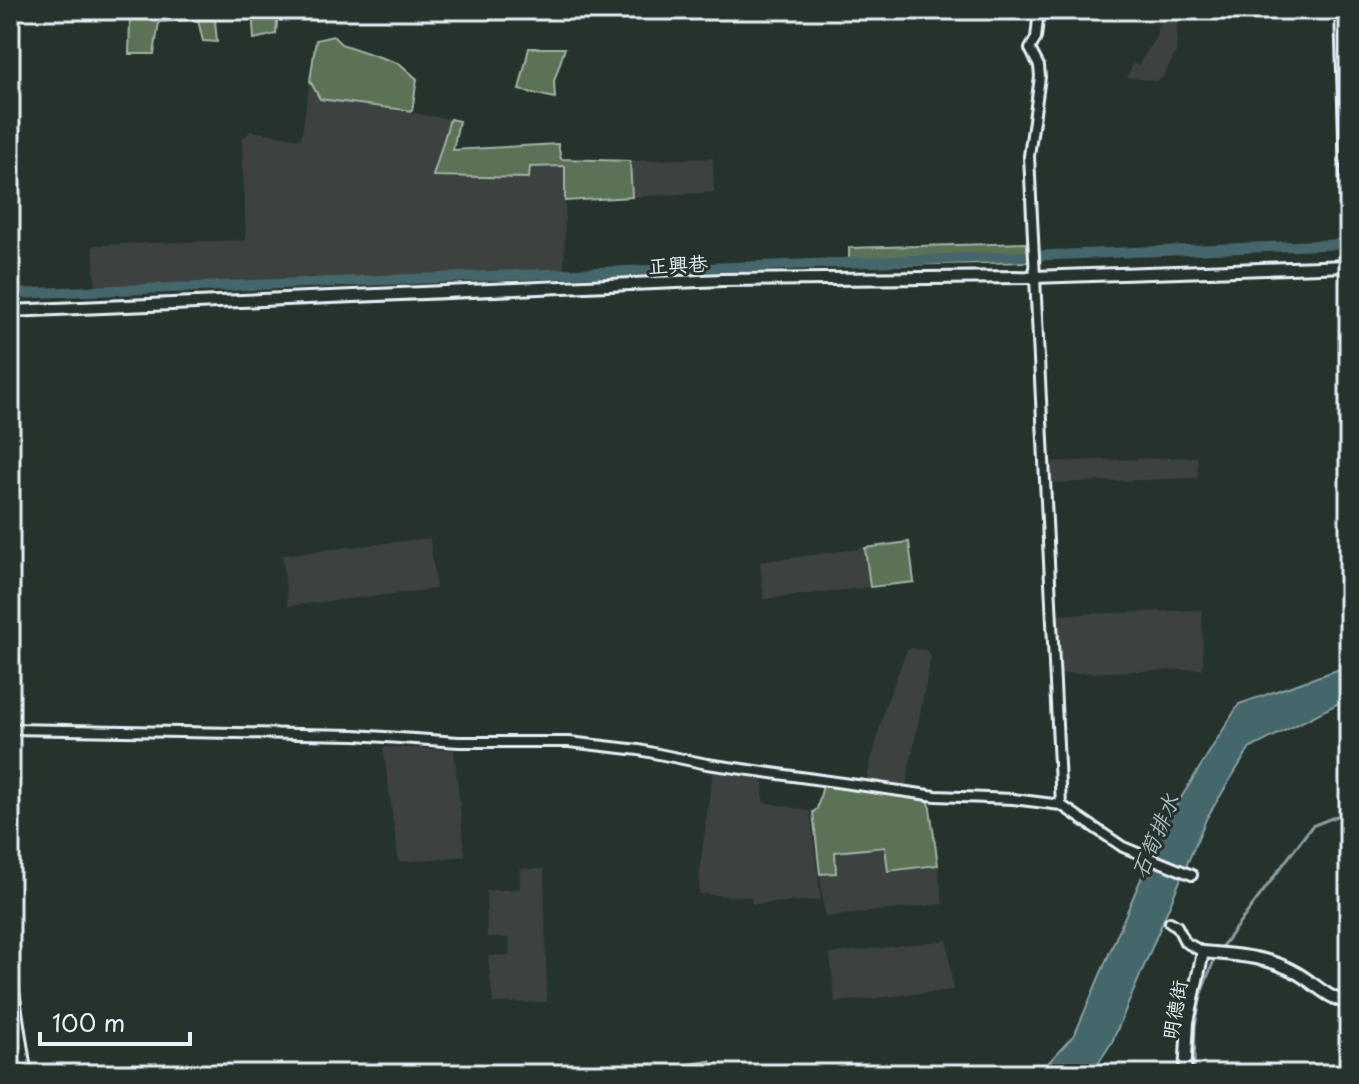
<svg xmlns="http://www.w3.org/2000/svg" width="1359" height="1084" font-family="'Playpen Sans','LXGW WenKai TC',sans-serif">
<rect width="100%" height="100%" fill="#26332d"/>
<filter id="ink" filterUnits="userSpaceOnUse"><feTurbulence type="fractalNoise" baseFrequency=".0125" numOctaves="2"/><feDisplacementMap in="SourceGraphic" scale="16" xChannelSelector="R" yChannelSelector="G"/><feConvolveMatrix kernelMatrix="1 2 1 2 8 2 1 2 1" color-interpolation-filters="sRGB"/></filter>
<g filter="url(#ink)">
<path fill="#3c423f" d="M1161 10H1178L1176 52 1162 78 1156 81 1127 77 1133 64 1138 65 1156 37Z
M1183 10H1336V13L1183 18Z
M310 81 320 99 450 119 433 176 528 178 529 167 566 166 564 276 334 282 312 276 285 286 96 291 93 245 246 240 242 139 251 131 301 139Z
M713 158 714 192 632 197 630 161Z
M1197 457 1198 478 1047 483 1046 462Z
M430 538 436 589 288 606 282 555Z
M865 548 870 587 764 599 760 562Z
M1202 610 1203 669 1052 674 1051 615Z
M911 648 926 650 931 656 906 786 866 781 885 707 907 650Z
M383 747 454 750 465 856 399 862Z
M713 770 763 777V802L810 811 821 900 752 904 751 897 699 894 700 867Z
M885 847 888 871 938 865 943 904 825 917 820 874 836 872 834 852Z
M520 869H544L547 1002 493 1003 488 956 510 955 509 938 487 937 486 891 520 889Z
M947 940 953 990 835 1002 830 954Z"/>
<path fill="#5b7256" stroke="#a2b2a7" stroke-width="2" d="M180 10H214L217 42 203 41 198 20 159 22 154 54H129L130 19Z
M252 10H278L276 34 254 39Z
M333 36 341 44 400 64 417 79 412 111 320 99 310 81 316 40Z
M529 48H565L554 81 555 98 519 90Z
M450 119 459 121 453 150 558 144 561 159 630 161 632 197 565 201V166L530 167 529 178 433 176Z
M1028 243 1027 262 849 266V248Z
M909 542 914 582 870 587 865 548Z
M823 785 929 801 938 865 888 871 885 847 835 852 836 873 820 874 813 812 817 809Z
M710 1061 712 1074H623Z"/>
<path fill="#45666b" stroke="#869ea3" stroke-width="2" d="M1349 666V698L1249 749 1206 819 1112 1042 1091 1074H1038L1075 1034 1163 827 1239 704Z"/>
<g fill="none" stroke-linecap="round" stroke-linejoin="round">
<path stroke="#869ea3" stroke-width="3" d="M1220 949 1312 826 1337 816 1349 815
M1194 1074 1195 1026 1202 991 1216 955"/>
<path stroke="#45666b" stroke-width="10" d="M10 294 1349 244"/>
<defs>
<path id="minor" d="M1039 10 1036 38 1030 49 1039 66 1040 77 1029 156 1061 805
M1340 10 1349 289
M10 729 355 735 459 742H569L639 750 707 764 936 796 1013 799 1061 805 1123 847 1192 875
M1170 922 1177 926 1185 942 1203 952"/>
<path id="tertiary" d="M10 311 723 280 1034 277 1349 266
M1185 1074 1188 1022 1203 952C1235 955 1267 956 1295 972 1315 983 1326 998 1349 1003"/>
<path id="secondary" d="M10 975 25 1074"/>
</defs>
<use href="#minor" stroke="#e8f1f8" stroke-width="14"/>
<use href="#tertiary" stroke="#e8f1f8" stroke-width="16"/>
<use href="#secondary" stroke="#e8f1f8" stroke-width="17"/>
<use href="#minor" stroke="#26332d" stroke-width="8"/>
<use href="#tertiary" stroke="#26332d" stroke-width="10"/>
<use href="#secondary" stroke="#26332d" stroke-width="11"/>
</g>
</g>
<g text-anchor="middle" stroke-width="6" stroke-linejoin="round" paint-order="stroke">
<g font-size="20" fill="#e8f1f8" stroke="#26332d">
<text transform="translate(678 265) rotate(-3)" y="7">正興巷</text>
<text transform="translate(1175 1010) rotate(-80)" y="7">明德街</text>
</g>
<g font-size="22" font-style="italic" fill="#afc0c7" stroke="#26332d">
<text transform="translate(1155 836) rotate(-67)" y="8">石筍排水</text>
</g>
</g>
<rect width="1359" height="1084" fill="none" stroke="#26332d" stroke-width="40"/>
<rect x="20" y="20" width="1319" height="1044" fill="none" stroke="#e8f1f8" stroke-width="3" filter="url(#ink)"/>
<path d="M40 1032v12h150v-12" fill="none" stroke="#e8f1f8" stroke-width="4"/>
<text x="52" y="1032" font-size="24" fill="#e8f1f8" stroke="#26332d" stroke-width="6" paint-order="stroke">100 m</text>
</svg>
